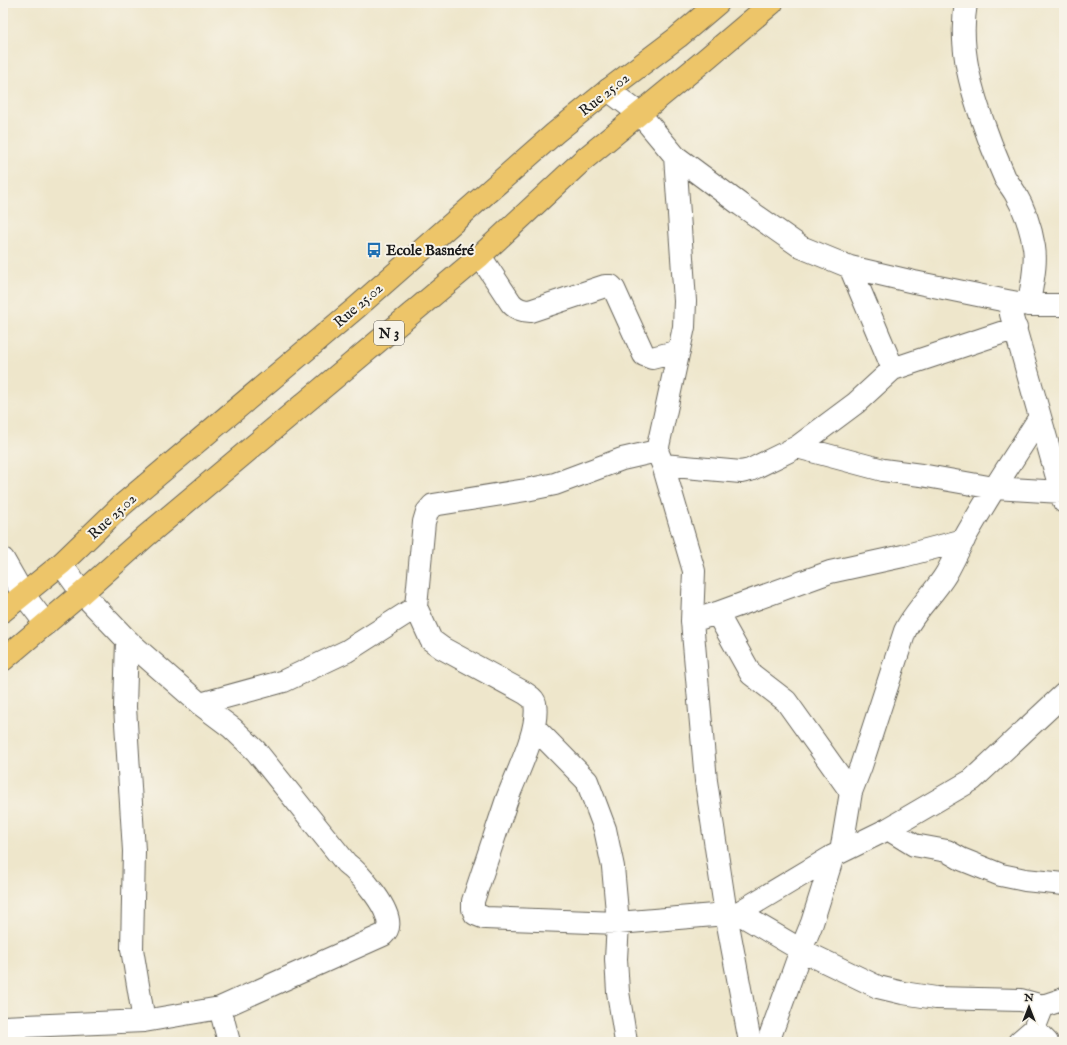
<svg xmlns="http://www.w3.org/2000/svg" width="1067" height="1045" font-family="'IM FELL English',serif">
<rect width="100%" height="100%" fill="#f7f3e8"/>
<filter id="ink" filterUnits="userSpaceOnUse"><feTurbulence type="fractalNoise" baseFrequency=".025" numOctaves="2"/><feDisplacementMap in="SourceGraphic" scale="8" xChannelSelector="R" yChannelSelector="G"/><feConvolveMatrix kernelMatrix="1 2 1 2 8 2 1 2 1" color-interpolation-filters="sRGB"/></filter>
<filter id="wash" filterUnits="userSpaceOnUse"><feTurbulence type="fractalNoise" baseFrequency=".012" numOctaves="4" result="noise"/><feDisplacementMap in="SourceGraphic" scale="16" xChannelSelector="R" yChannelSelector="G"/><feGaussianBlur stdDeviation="0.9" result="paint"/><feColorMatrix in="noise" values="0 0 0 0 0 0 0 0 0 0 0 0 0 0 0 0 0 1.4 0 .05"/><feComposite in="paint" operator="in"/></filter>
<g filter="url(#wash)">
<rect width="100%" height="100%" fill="#eee6cb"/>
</g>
<g filter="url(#ink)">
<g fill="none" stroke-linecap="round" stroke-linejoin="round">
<defs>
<path id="minor" d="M966 3C958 49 972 93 988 136 993 150 999 164 1005 178 1008 183 1012 188 1015 193 1025 210 1031 229 1034 247 1037 266 1031 286 1029 305
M608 90 640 114 675 156 741 205 801 247 850 267 914 282 1007 301 1029 305H1064
M675 156 685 301 684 327 657 451 663 465 694 571 692 621 706 781 726 914 750 1042
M480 256 511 303C516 309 522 311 530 311L605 286H611L614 289 644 355 652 358 679 351
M850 267 893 369
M1011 314 1064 502
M797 447 883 470 921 475 994 488 1061 492
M657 451 622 459 555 484 526 490 433 505 427 512 424 522 416 607 431 640 442 648 525 693C529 696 534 698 535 703 540 731 515 776 506 802 495 835 484 868 473 901V909L475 914 485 918 618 923 738 913 833 856 888 829 972 780 1064 694
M663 465 741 472 750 470 797 447 856 403 893 369 1016 328
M3 559 23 594 46 624
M717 613 751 674 786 701 851 792
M692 621 717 613 830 572 903 556 964 540
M127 640 125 707 134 851 132 949 144 1021
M200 704 284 681 347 651 416 607
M534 727 587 781 605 829 613 867 618 923 616 959 618 992 626 1042
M888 829 914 845 947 851 961 859 1001 875 1025 880 1064 884
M841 852 851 792 861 766 905 631C915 610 934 594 946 574 952 563 958 551 964 539 987 498 1014 458 1040 417
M738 913 801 950 878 987 903 993 936 998 1021 1000 1043 1006
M220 1008 229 1042
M3 1027 144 1021 220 1008 383 935C384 934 387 931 387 930 396 913 359 873 346 863L256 751 232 728 200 704 127 640 82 593 61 564
M1034 1029 1047 1042
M768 1042 801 950 812 923 833 856
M1019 1042 1034 1029 1043 1006 1064 999"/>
<path id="major" d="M3 611 61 564 121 506 356 308 555 133 608 90 678 37 718 3
M3 660 82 593 146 536 480 256 582 161 700 64 772 3"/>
</defs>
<use href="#minor" stroke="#666359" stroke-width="24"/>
<use href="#major" stroke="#666359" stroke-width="24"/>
<use href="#minor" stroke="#fff" stroke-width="22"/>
<use href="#major" stroke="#edc569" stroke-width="22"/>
</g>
</g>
<defs>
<symbol id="bus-bare" viewBox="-9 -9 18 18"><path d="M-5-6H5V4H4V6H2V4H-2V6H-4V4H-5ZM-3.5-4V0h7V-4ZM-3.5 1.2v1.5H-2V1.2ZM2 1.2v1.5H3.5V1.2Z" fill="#1f6fb2" stroke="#f7f3e8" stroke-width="2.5" paint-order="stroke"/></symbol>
</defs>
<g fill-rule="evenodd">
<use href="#bus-bare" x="363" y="239" width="22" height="22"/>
</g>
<g text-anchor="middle" stroke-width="4" stroke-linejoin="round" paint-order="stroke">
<rect fill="#f7f3e8" stroke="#5e5c59" stroke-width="1" x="374" y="321" width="30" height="24" rx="3"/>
<g font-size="14" font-weight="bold" fill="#1c1c1c">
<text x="389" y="338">N 3</text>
</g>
<g font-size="15" fill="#1c1c1c" stroke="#f7f3e8">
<text transform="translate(604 94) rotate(-39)" y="5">Rue 25.02</text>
<text transform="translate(358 305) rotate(-41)" y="5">Rue 25.02</text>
<text transform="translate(112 516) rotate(-43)" y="5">Rue 25.02</text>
</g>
<g font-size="15" font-weight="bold" fill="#1c1c1c" stroke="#f7f3e8" text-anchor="start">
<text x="386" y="255">Ecole Basnéré</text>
</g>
</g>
<rect width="1067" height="1045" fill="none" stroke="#f7f3e8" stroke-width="16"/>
<g transform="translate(1029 1007)" stroke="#f7f3e8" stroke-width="3" paint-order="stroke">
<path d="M0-3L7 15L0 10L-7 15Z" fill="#1c1c1c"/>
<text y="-6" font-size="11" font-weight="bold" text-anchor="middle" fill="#1c1c1c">N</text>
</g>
</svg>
